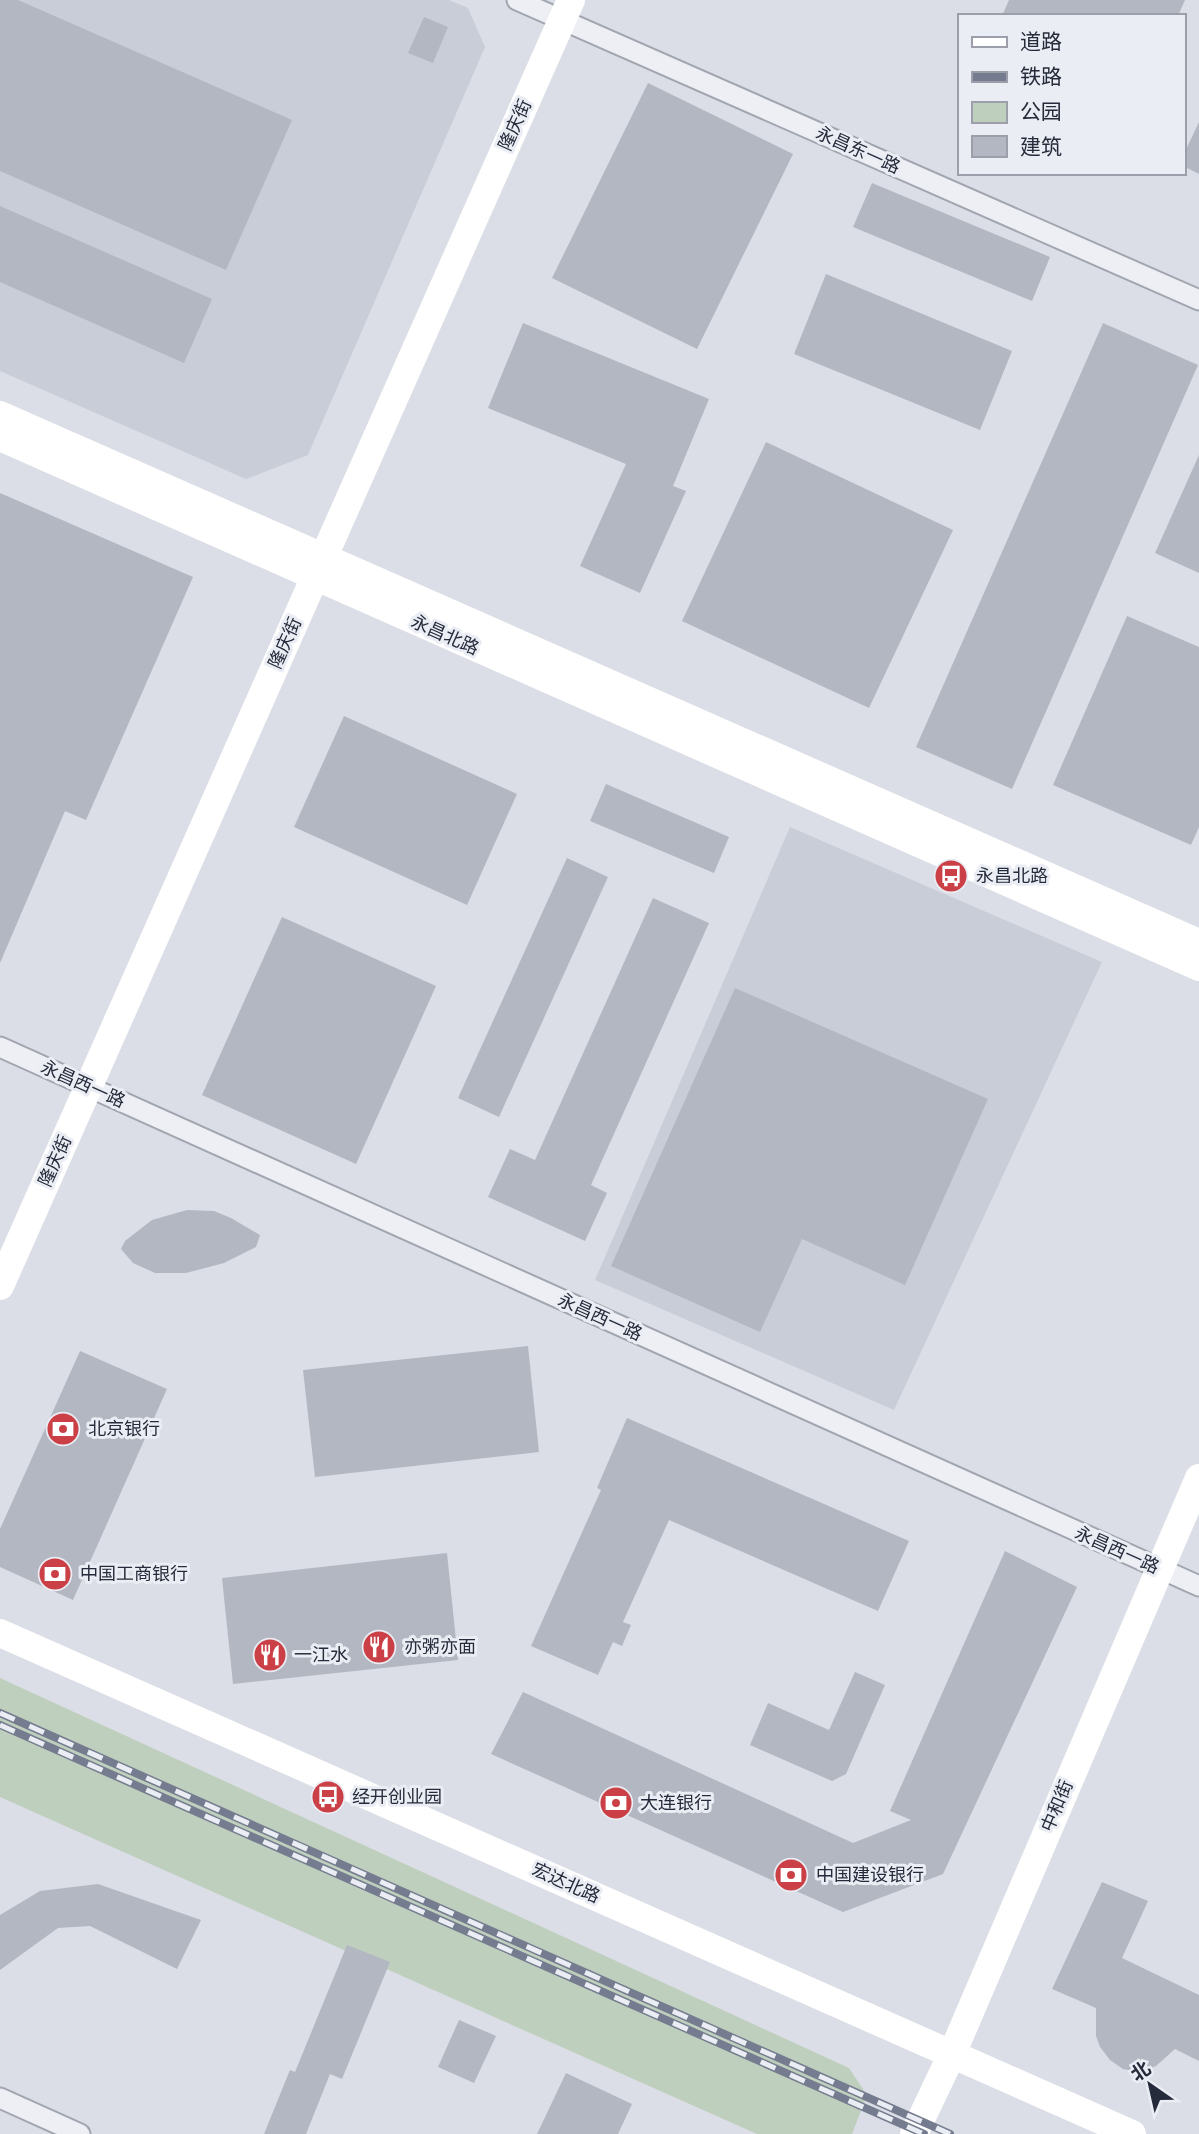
<svg xmlns="http://www.w3.org/2000/svg" width="1199" height="2134" font-family="Helvetica,'Noto Sans SC',sans-serif">
<rect width="100%" height="100%" fill="#dbdee6"/>
<path fill="#c9cdd7" d="M0 0H449L468 8 485 47 308 455 246 479 0 371Z
M790 827 1102 962 894 1410 595 1280Z"/>
<path fill="#bfcfbd" d="M0 1678 849 2068 867 2095 852 2134H757L0 1797Z"/>
<path fill="#b3b7c2" d="M0 0H18L292 120 226 270 0 171Z
M1009 0H1185L1178 16H1002Z
M424 17 448 27 433 63 408 53Z
M648 83 793 154 697 349 552 278Z
M1199 122V174L1183 166V156Z
M872 183 1050 257 1032 301 853 227Z
M0 206 212 299 184 363 0 282Z
M826 274 1012 351 980 430 794 354Z
M523 323 709 399 673 486 686 491 640 593 580 566 626 464 488 408Z
M1103 323 1198 365 1012 789 916 747Z
M766 442 953 530 869 708 682 621Z
M1199 455V573L1155 553Z
M0 493 193 577 86 820 65 811 0 963Z
M1127 616 1199 647V827L1191 845 1053 785Z
M344 716 517 794 467 905 294 827Z
M606 784 729 837 714 873 590 821Z
M567 858 608 877 499 1117 458 1098Z
M653 898 709 923 591 1185 607 1193 585 1241 488 1197 510 1149 535 1160Z
M282 917 436 986 356 1164 202 1095Z
M735 988 988 1099 905 1285 802 1239 760 1332 611 1266Z
M187 1210 214 1211 231 1218 260 1235 256 1247 224 1263 186 1273H155L133 1263 121 1249 125 1241 152 1220Z
M528 1346 539 1452 315 1477 303 1370Z
M80 1351 167 1389 73 1600 0 1567V1529Z
M627 1418 909 1541 878 1611 669 1520 623 1622 631 1625 622 1646 613 1642 598 1675 531 1646 601 1490 597 1488Z
M1005 1551 1077 1587 943 1874 843 1912 491 1754 523 1692 853 1843 911 1820 890 1811Z
M447 1553 458 1660 233 1684 222 1578Z
M855 1672 885 1685 846 1774 832 1781 750 1745 768 1703 829 1730Z
M1102 1882 1148 1901 1122 1958 1199 1995V2061L1175 2049 1156 2066 1140 2072 1123 2069 1110 2060 1100 2047 1096 2036V2008L1052 1989Z
M98 1884 201 1920 177 1969 90 1926 58 1928 0 1970V1915L40 1891Z
M347 1945 390 1962 342 2079 330 2074 306 2134H264L290 2070 295 2072Z
M459 2020 496 2036 474 2083 438 2067Z
M566 2073 632 2104 618 2134H537Z"/>
<g fill="none" stroke-linecap="round" stroke-linejoin="round">
<defs>
<path id="street" d="M517 0 1199 300
M0 1047 1199 1586
M0 2098 80 2134"/>
</defs>
<use href="#street" stroke="#a1a5af" stroke-width="23"/>
<use href="#street" stroke="#eeeff4" stroke-width="19"/>
<path stroke="#fff" stroke-width="28" d="M0 415 1199 943
M0 437 1199 967
M0 1286 571 0
M0 1633 1132 2134
M914 2134 952 2054 1199 1478"/>
<defs>
<path id="rail" d="M0 1713 950 2134
M0 1725 924 2134"/>
</defs>
<use href="#rail" stroke="#757c8f" stroke-width="8"/>
<use href="#rail" stroke="#eaedf3" stroke-width="5" stroke-dasharray="16" stroke-linecap="butt"/>
</g>
<defs>
<symbol id="bus-disc" viewBox="-11 -11 22 22"><circle r="9.5" fill="#cb4046" stroke="#eaedf3"/><path d="M-5-6H5V4H4V6H2V4H-2V6H-4V4H-5ZM-3.5-4V0h7V-4ZM-3.5 1.2v1.5H-2V1.2ZM2 1.2v1.5H3.5V1.2Z" fill="#fff"/></symbol>
<symbol id="bank-disc" viewBox="-11 -11 22 22"><circle r="9.5" fill="#cb4046" stroke="#eaedf3"/><path d="M-6-4H6V4H-6ZM0-2.3a2.3 2.3 0 1 0 0 4.6a2.3 2.3 0 1 0 0-4.6Z" fill="#fff"/></symbol>
<symbol id="restaurant-disc" viewBox="-11 -11 22 22"><circle r="9.5" fill="#cb4046" stroke="#eaedf3"/><path d="M-5-6h1v4h1v-4h1v4h1v-4h1v5L-1.5 .5V6h-2V.5L-5-1ZM5-6V6H3V1.5H1.5Q1.5-4 5-6Z" fill="#fff"/></symbol>
</defs>
<g fill-rule="evenodd">
<use href="#bus-disc" x="932" y="857" width="38" height="38"/>
<use href="#bank-disc" x="44" y="1410" width="38" height="38"/>
<use href="#bank-disc" x="36" y="1555" width="38" height="38"/>
<use href="#restaurant-disc" x="360" y="1628" width="38" height="38"/>
<use href="#restaurant-disc" x="251" y="1636" width="38" height="38"/>
<use href="#bus-disc" x="309" y="1778" width="38" height="38"/>
<use href="#bank-disc" x="597" y="1784" width="38" height="38"/>
<use href="#bank-disc" x="772" y="1856" width="38" height="38"/>
</g>
<g text-anchor="middle" stroke-width="6" stroke-linejoin="round" paint-order="stroke">
<g font-size="18" fill="#262b3b" stroke="#eaedf3">
<text transform="translate(515 125) rotate(-66)" y="6">隆庆街</text>
<text transform="translate(858 150) rotate(24)" y="6">永昌东一路</text>
<text transform="translate(445 635) rotate(24)" y="6">永昌北路</text>
<text transform="translate(285 643) rotate(-66)" y="6">隆庆街</text>
<text transform="translate(83 1084) rotate(24)" y="6">永昌西一路</text>
<text transform="translate(55 1161) rotate(-66)" y="6">隆庆街</text>
<text transform="translate(600 1317) rotate(24)" y="6">永昌西一路</text>
<text transform="translate(1117 1550) rotate(24)" y="6">永昌西一路</text>
<text transform="translate(1057 1806) rotate(-67)" y="6">中和街</text>
<text transform="translate(566 1883) rotate(24)" y="6">宏达北路</text>
</g>
<g font-size="18" fill="#262b3b" stroke="#eaedf3" text-anchor="start">
<text x="976" y="882">永昌北路</text>
<text x="88" y="1435">北京银行</text>
<text x="80" y="1580">中国工商银行</text>
<text x="404" y="1653">亦粥亦面</text>
<text x="294" y="1661">一江水</text>
<text x="352" y="1803">经开创业园</text>
<text x="640" y="1809">大连银行</text>
<text x="816" y="1881">中国建设银行</text>
</g>
</g>
<rect x="958" y="14" width="228" height="161" fill="#eaedf3" stroke="#9c9fa9" stroke-width="2"/>
<rect x="972" y="37" width="35" height="10" fill="#ffffff" stroke="#9c9fa9" stroke-width="2"/>
<text x="1020" y="49" font-size="21" fill="#262b3b">道路</text>
<rect x="972" y="72" width="35" height="10" fill="#757c8f" stroke="#9c9fa9" stroke-width="2"/>
<text x="1020" y="84" font-size="21" fill="#262b3b">铁路</text>
<rect x="972" y="102" width="35" height="21" fill="#bfcfbd" stroke="#9c9fa9" stroke-width="2"/>
<text x="1020" y="119" font-size="21" fill="#262b3b">公园</text>
<rect x="972" y="136" width="35" height="21" fill="#b3b7c2" stroke="#9c9fa9" stroke-width="2"/>
<text x="1020" y="154" font-size="21" fill="#262b3b">建筑</text>
<g transform="translate(1150 2085) rotate(326)" stroke="#eaedf3" stroke-width="5" paint-order="stroke">
<path d="M0-5L12 26L0 18L-12 26Z" fill="#262b3b"/>
<text y="-10" font-size="19" font-weight="bold" text-anchor="middle" fill="#262b3b">北</text>
</g>
</svg>
